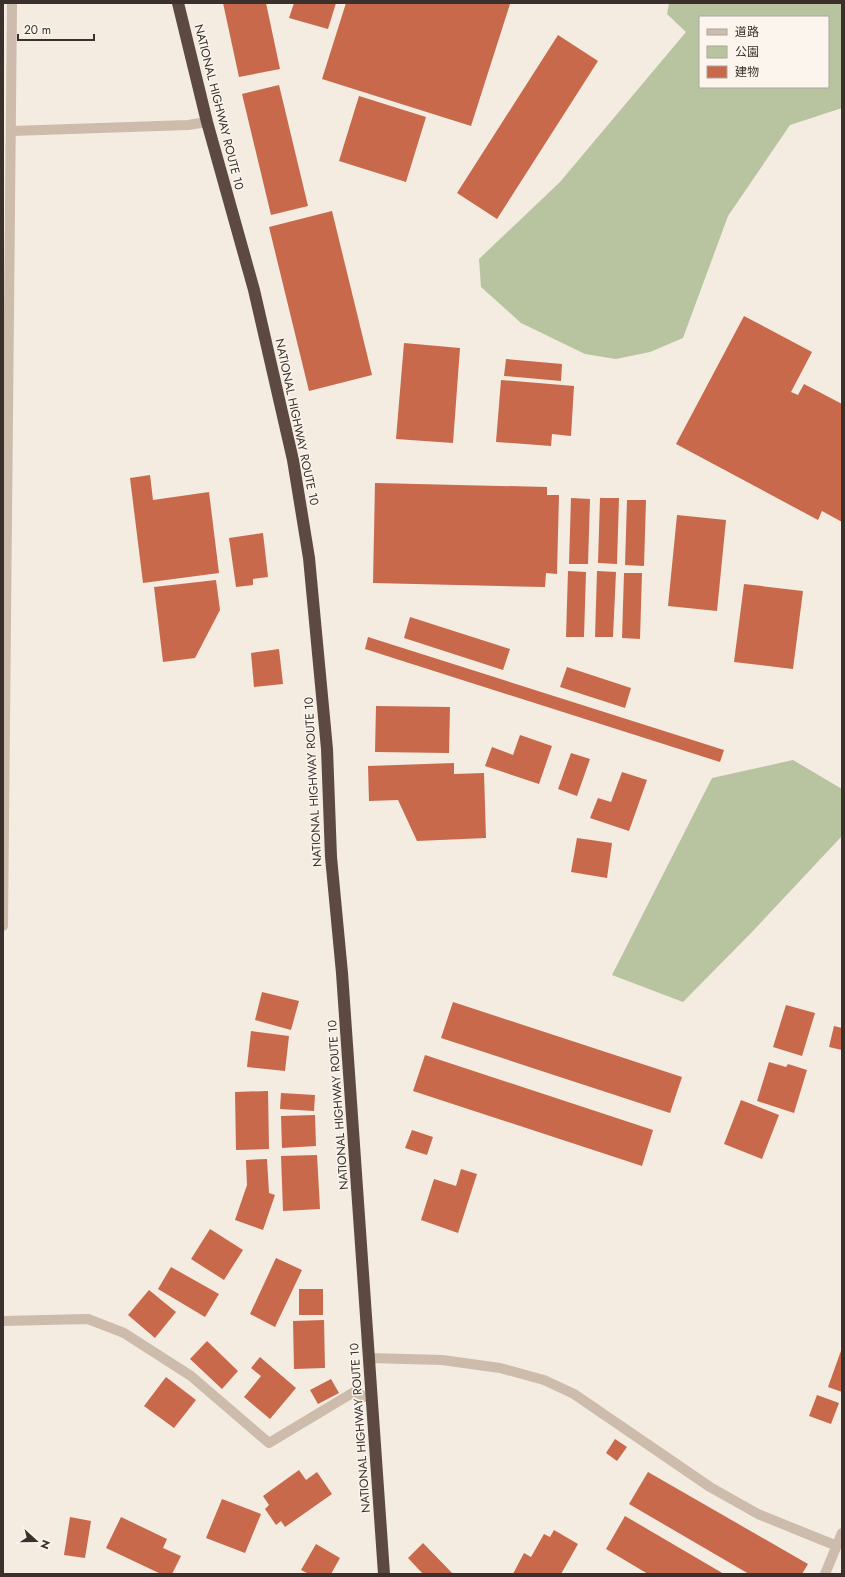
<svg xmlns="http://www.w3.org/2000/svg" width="845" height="1577" font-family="Jost,'Noto Sans JP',sans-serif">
<rect width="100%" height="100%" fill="#f4ebe1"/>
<path fill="#b8c4a0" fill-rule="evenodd" d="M669 3H842V108L790 125 728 216 683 338 650 352 616 359 585 354 521 323 481 287 479 259 560 182 686 32 667 14ZM700 17H828V87H700Z
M793 760 842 789V836L751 933 683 1002 612 975 712 778Z"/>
<path fill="#c8694b" d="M223 3H266L280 69 239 77Z
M294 3H336L328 29 289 18Z
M346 3 510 4 471 126 322 79Z
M558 35 598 61 497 219 457 193Z
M279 85 308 206 271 215 242 94Z
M359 96 426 117 406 182 339 161Z
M332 211 372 375 309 391 269 227Z
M744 316 812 352 791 392 798 395 804 384 842 404V522L822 511 818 520 676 444Z
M404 343 460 348 453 443 396 439Z
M506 359 562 364 561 381 504 376Z
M501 380 574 386 571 436 552 434 551 446 496 442Z
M150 475 153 500 209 492 219 573 143 583 130 478Z
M375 483 547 487V495H559L557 574 546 573 545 587 373 583Z
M571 498 590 499 588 564H569Z
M600 498H619L617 564 598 563Z
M627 500H646L644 566 625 565Z
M677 515 726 520 717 611 668 606Z
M263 533 268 577 253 579V585L236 587 229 538Z
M568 571 586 572 584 637H566Z
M597 571 616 572 613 637H595Z
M624 573H642L640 639 622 638Z
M216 580 220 610 195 658 163 662 154 587Z
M744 584 803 591 793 669 734 662Z
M410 617 510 649 503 670 404 638Z
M368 637 724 750 720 762 365 649Z
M279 649 283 684 254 687 251 653Z
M567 667 631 688 625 708 560 687Z
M376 706 450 707 449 753 375 752Z
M520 735 552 746 539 784 485 766 492 747 513 755Z
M571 753 590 759 577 796 558 789Z
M454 763V774L484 773 486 838 417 841 398 800 369 801 368 766Z
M622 772 647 780 629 831 590 818 598 798 611 802Z
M577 838 612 843 607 878 571 872Z
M262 992 299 1001 291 1030 255 1020Z
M453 1002 682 1077 670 1113 441 1038Z
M786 1005 815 1013 802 1056 773 1047Z
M834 1026 842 1028V1050L829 1047Z
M251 1031 289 1036 285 1071 247 1067Z
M425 1055 653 1130 642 1166 413 1091Z
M769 1062 786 1067 788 1064 807 1070 794 1113 757 1101Z
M268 1091 269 1149 236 1150 235 1092Z
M281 1093 315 1095 314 1111 280 1109Z
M741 1100 779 1115 762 1159 724 1144Z
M315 1115 316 1146 282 1148 281 1116Z
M412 1130 433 1137 427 1155 405 1148Z
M317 1155 320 1209 283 1211 281 1156Z
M267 1159 269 1193 275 1195 263 1230 235 1220 247 1185 246 1160Z
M461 1169 477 1174 458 1233 421 1220 434 1179 456 1186Z
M210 1229 243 1250 224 1280 191 1259Z
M276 1258 302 1270 275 1327 250 1314Z
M171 1267 219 1294 205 1317 158 1289Z
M299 1289H323V1315H299Z
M149 1290 176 1312 155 1338 128 1315Z
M324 1320 325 1368 294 1369 293 1321Z
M207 1341 238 1371 222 1389 190 1359Z
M842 1348V1392L828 1387Z
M260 1357 296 1388 270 1419 244 1397 261 1376 251 1368Z
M166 1377 196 1400 174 1428 144 1406Z
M331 1379 339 1393 318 1404 310 1390Z
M817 1395 839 1403 831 1424 809 1416Z
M615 1439 627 1447 617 1461 606 1453Z
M299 1470 306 1480 317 1472 332 1494 285 1527 281 1521 276 1525 265 1509 269 1505 263 1496Z
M648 1472 808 1564 802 1574H749L629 1504Z
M222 1499 261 1514 245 1553 206 1538Z
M625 1516 724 1574H648L606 1549Z
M70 1517 91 1521 85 1558 64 1555Z
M121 1517 167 1539 163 1548 181 1556 172 1574H161L106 1548Z
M554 1530 578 1544 561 1574H513L524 1553 531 1557 544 1534 550 1537Z
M423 1543 453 1574H423L408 1558Z
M316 1544 340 1558 331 1574H309L301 1570Z"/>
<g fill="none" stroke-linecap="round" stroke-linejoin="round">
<path stroke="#cdbbac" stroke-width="10" d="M12 131 188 125 207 122
M3 926 12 3
M3 1321 88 1319 124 1333 191 1376 269 1443 354 1392 371 1399
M370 1358 442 1360 500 1368 544 1380 574 1394 710 1487 758 1514 837 1546
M825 1574 842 1533"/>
<path stroke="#5c4a42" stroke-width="12" d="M178 3 207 122 254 290 293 460 309 558 327 749 331 857 342 973 384 1574"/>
</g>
<g text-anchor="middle" stroke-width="3" stroke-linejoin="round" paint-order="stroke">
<g font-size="12" fill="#3b302b" stroke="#fbf5ee">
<text transform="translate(219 107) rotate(76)" y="4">NATIONAL HIGHWAY ROUTE 10</text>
<text transform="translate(297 422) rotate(78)" y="4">NATIONAL HIGHWAY ROUTE 10</text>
<text transform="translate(313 782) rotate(-93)" y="4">NATIONAL HIGHWAY ROUTE 10</text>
<text transform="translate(338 1105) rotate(-94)" y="4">NATIONAL HIGHWAY ROUTE 10</text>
<text transform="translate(360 1428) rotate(-94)" y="4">NATIONAL HIGHWAY ROUTE 10</text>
</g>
</g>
<rect width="845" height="1577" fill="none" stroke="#3b302b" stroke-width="8"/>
<rect x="699" y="16" width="130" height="72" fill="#fbf5ee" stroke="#aea6a0"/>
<rect x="707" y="29" width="20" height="6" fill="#cdbbac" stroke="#aea6a0"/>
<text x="735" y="36" font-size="12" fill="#3b302b">道路</text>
<rect x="707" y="46" width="20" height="12" fill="#b8c4a0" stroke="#aea6a0"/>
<text x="735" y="56" font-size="12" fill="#3b302b">公園</text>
<rect x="707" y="66" width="20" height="12" fill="#c8694b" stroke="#aea6a0"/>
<text x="735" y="76" font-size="12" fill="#3b302b">建物</text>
<g transform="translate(36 1541) rotate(111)" stroke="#fbf5ee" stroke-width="3" paint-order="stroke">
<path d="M0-3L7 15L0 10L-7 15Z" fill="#3b302b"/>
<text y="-6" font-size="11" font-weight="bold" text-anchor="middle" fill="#3b302b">N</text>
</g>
<path d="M18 34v6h76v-6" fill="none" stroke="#3b302b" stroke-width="2"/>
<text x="24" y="34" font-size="12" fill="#3b302b" stroke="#fbf5ee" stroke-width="3" paint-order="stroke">20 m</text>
</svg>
